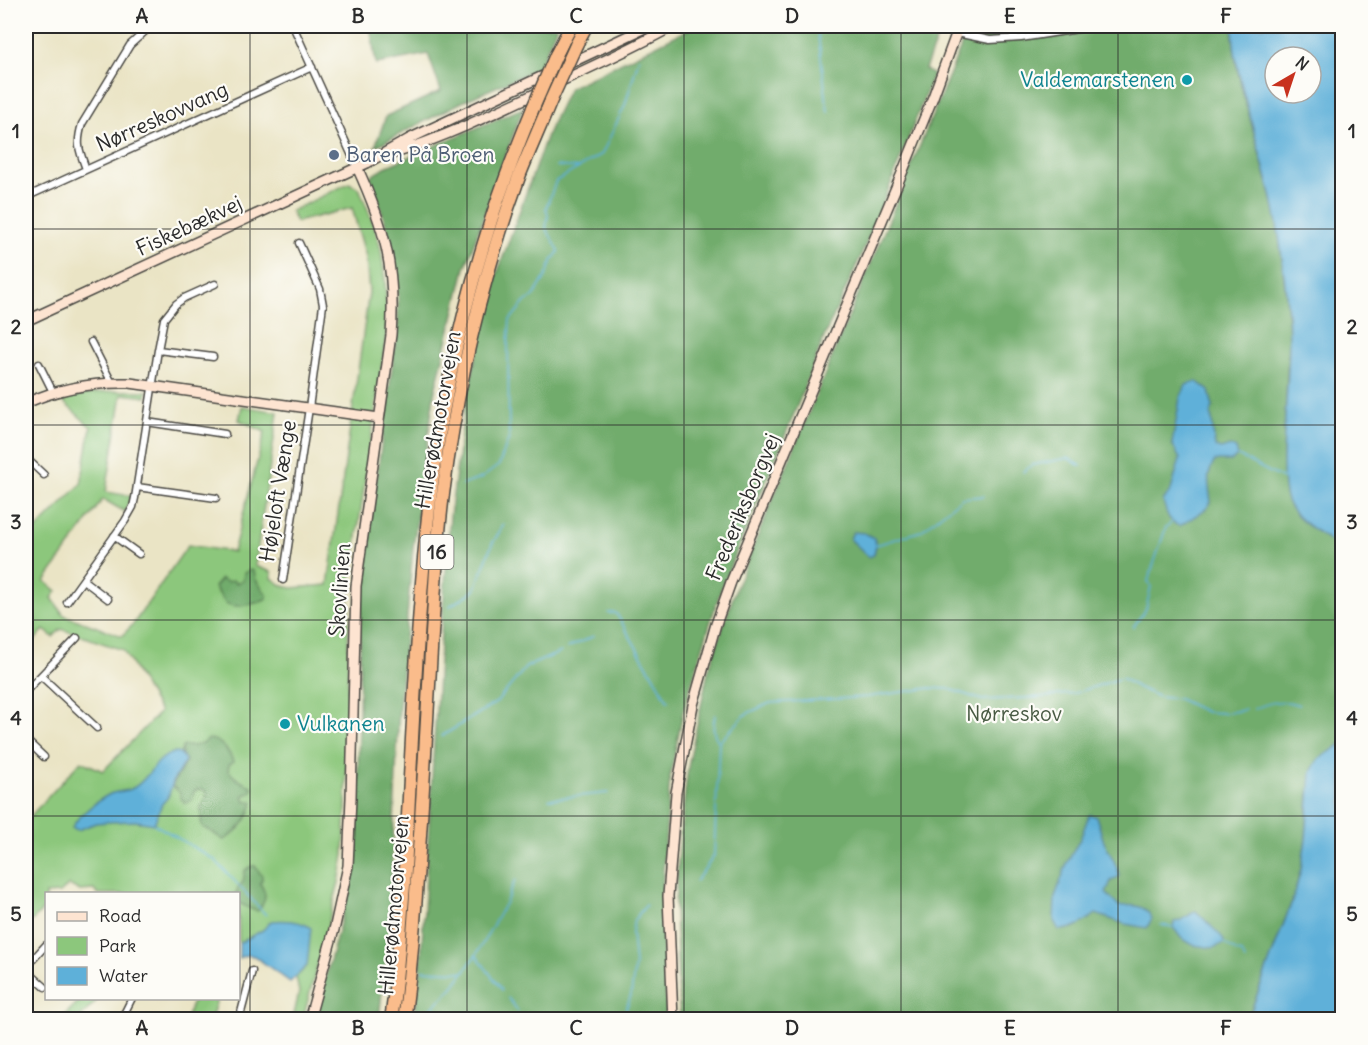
<svg xmlns="http://www.w3.org/2000/svg" width="1368" height="1045" font-family="Delius,sans-serif">
<rect width="100%" height="100%" fill="#fdfcf7"/>
<filter id="ink" filterUnits="userSpaceOnUse"><feTurbulence type="fractalNoise" baseFrequency=".0167" numOctaves="2"/><feDisplacementMap in="SourceGraphic" scale="12" xChannelSelector="R" yChannelSelector="G"/><feConvolveMatrix kernelMatrix="1 2 1 2 8 2 1 2 1" color-interpolation-filters="sRGB"/></filter>
<filter id="wash" filterUnits="userSpaceOnUse"><feTurbulence type="fractalNoise" baseFrequency=".008" numOctaves="4" result="noise"/><feDisplacementMap in="SourceGraphic" scale="24" xChannelSelector="R" yChannelSelector="G"/><feGaussianBlur stdDeviation="1.35" result="paint"/><feColorMatrix in="noise" values="0 0 0 0 0 0 0 0 0 0 0 0 0 0 0 0 0 1.4 0 .05"/><feComposite in="paint" operator="in"/></filter>
<g filter="url(#wash)">
<rect width="100%" height="100%" fill="#eae4c5"/>
<path fill="#8cc77c" stroke="#5c7954" stroke-width="1.5" d="M349 183 359 188C367 208 377 229 381 251 386 279 387 308 386 336L349 592 346 806 344 855 339 882 303 1019H293L299 992 296 977 307 966 263 930 239 943 238 894H97L94 890 80 891 69 885 60 893 46 894V907L32 921 26 919V821L81 761 103 771 160 712 123 650 61 629 53 637 44 630 26 649V540L81 484 91 427 60 399C93 392 114 390 147 391L146 397 122 394 106 492 131 496 125 512 103 499 45 581 57 591 52 598 63 614 66 616 122 636 134 623 188 545 233 552 265 432 239 420 242 406 278 412 255 566 272 572V578L283 586 292 588 328 585 369 292 366 257 352 208 296 222 291 211Z
M81 999H98L79 1019H61Z
M194 999H217L211 1019H186Z"/>
<path fill="#71ac6c" stroke="#4e6c4c" stroke-width="1.5" d="M370 26H557L539 68 464 101 375 147 386 116 441 91 428 54 376 64Z
M695 26H942L925 69 933 75 891 183 860 258 825 335 792 419 723 584 712 617 683 712 670 777 663 873 662 928 667 1019H414L420 977 439 660 450 516 466 400 493 285 548 132 569 88Z
M968 26H1233V37L1236 62 1241 85 1277 217 1287 305 1289 335 1283 456 1285 495 1302 520 1329 539 1342 551V742L1337 749 1321 757 1316 763 1309 794 1306 839 1301 869 1294 896 1248 1019 680 1020 675 904 680 836 688 767 708 672 736 588 960 49Z
M523 108 465 268 434 395 413 548 399 708 389 927 379 1019 314 1020 351 883 357 846 361 591 398 325C398 314 398 303 398 292 395 252 384 214 370 177L385 167Z
M250 570 254 571 256 580 267 595V598C259 603 235 610 226 603 221 599 219 592 214 587L221 579 227 582 233 580 236 583 243 580 244 573Z
M209 739C221 740 230 752 233 762L229 765 228 770C234 778 242 783 252 786L253 789 251 792 243 796 245 802 249 801 253 802C249 819 238 832 224 840 216 836 211 830 202 827 201 816 198 805 207 797V791C202 789 199 788 194 791 193 797 192 802 185 803L180 797V792L172 786 186 761 181 753 182 747C187 745 189 747 194 746 199 745 205 742 209 739Z
M252 866H255L262 876V880L260 883C267 895 267 899 258 911L253 910 239 903 238 894 236 893 238 888 243 882 245 870Z"/>
<path fill="#5eb0d9" stroke="#446e82" stroke-width="1.5" fill-rule="evenodd" d="M1233 26H1342V551C1324 532 1291 523 1285 494 1282 478 1283 452 1284 435 1286 391 1292 346 1287 303 1283 265 1279 227 1270 190 1262 162 1255 134 1247 106 1240 80 1233 53 1233 26ZM1275 57H1311V93H1275Z
M1196 381 1209 391 1213 407 1211 413 1215 447 1221 449 1230 446 1236 449 1238 456 1231 461H1215C1205 476 1209 485 1211 502L1206 509 1180 526C1168 523 1166 511 1163 501L1171 490 1180 459 1172 444 1180 398 1186 385Z
M853 532 864 533 874 538 876 545 874 555 869 557 850 539Z
M1342 742V1019H1248L1294 896 1301 869 1306 839 1311 772C1314 767 1316 761 1320 758 1328 752 1336 750 1342 742Z
M175 752C180 753 184 756 185 761L174 779 168 797 162 804 154 824 135 821 109 822 96 823 78 830 72 828C77 816 98 800 110 794 117 791 126 792 133 788 149 780 154 758 175 752Z
M1089 815 1096 816 1104 842 1114 861 1120 876 1111 881 1106 893 1119 906C1133 905 1145 904 1152 918L1147 928 1125 924 1096 914C1085 922 1074 930 1059 930L1054 921 1055 897 1067 863 1081 837Z
M1196 911 1223 938 1224 943 1213 948 1193 945 1181 938 1173 927 1174 922C1182 922 1189 914 1196 911Z
M271 921C284 920 301 920 311 928L307 966 290 982 254 956 247 955 239 958V943L263 930Z"/>
<g fill="none" stroke-linecap="round" stroke-linejoin="round">
<path stroke="#5eb0d9" stroke-width="1.5" d="M814 26 817 27 828 112
M556 166 579 168
M1238 456 1285 480
M1023 472 1032 465 1068 458 1081 466
M462 485 482 478 499 465 509 438 508 345 510 320 525 302 534 296 546 276 553 259 559 251 546 228 548 215 546 208 556 181 602 154 625 105 639 58
M876 545 921 531 962 498 984 496
M450 606 475 590 492 544 504 524
M608 613H616L668 701
M1133 627 1146 609 1151 586 1148 581 1166 527 1172 522
M567 648 594 636
M1254 709C1270 702 1283 699 1299 705
M715 715C713 726 712 733 719 742L746 714 770 703 867 697 930 688 949 689 982 700 1045 697 1075 693 1122 678 1139 688 1159 697 1179 699 1206 712 1224 713 1245 710
M442 736 497 702 526 667 561 652
M549 799 608 793
M154 824 215 860 266 915
M696 881 714 856 719 742
M1161 925 1173 927
M1224 943 1237 952 1242 953 1245 960
M476 955 502 990
M422 970 463 972
M508 998 518 1011
M523 1017 525 1020
M430 1020 431 1009 453 987 476 955 506 902 515 880
M622 1020 631 995 635 964 632 932 634 920 646 905"/>
</g>
</g>
<g filter="url(#ink)">
<g fill="none" stroke-linecap="round" stroke-linejoin="round">
<defs>
<path id="street" d="M293 26 357 167
M956 33 990 40 1021 38 1097 26
M86 169C79 150 76 144 82 124L130 45 151 26
M26 197 312 67
M91 342 112 383
M158 350 213 357
M39 364 53 392
M147 422 225 434
M26 458 44 475
M137 487 216 498
M114 536 139 554
M83 580 108 599
M283 580 309 408 323 305 320 289 299 243
M67 602 125 521 133 507 135 498 158 350 164 319 176 304 184 298 215 284
M41 676 97 728
M26 691 77 638
M26 740 44 757
M26 967 46 945
M26 970 45 987
M118 1020 125 1012 132 998
M239 1020 252 971"/>
<path id="secondary" d="M389 155C443 138 495 113 545 89 588 68 632 49 673 26
M26 321 367 163 411 138 649 26
M26 403C59 388 94 382 130 383L379 418
M309 1020 335 926 348 866 351 798 356 586 391 335C396 268 385 228 357 167
M673 1020 668 896 676 793 693 705 716 624 731 582 902 173 933 97 959 26"/>
<path id="highway" d="M576 45 586 26
M556 55 571 26
M391 1020C398 975 400 930 404 885 411 776 414 667 424 559 433 447 454 337 488 230 500 189 517 148 533 108
M404 1020C411 973 414 926 417 879 423 797 427 716 432 634 435 588 437 540 443 494 457 385 482 277 520 174 530 149 541 125 551 100"/>
</defs>
<use href="#street" stroke="#484742" stroke-width="9"/>
<use href="#secondary" stroke="#484742" stroke-width="12"/>
<use href="#highway" stroke="#484742" stroke-width="15"/>
<use href="#street" stroke="#fff" stroke-width="6"/>
<use href="#secondary" stroke="#fde4d1" stroke-width="9"/>
<use href="#highway" stroke="#fabc8b" stroke-width="12"/>
<defs>
<path id="highway-bridge" d="M551 100 576 45
M533 108 556 55"/>
</defs>
<use href="#highway-bridge" stroke="#484742" stroke-width="15" stroke-linecap="butt"/>
<use href="#highway-bridge" stroke="#fabc8b" stroke-width="12"/>
</g>
</g>
<path fill="none" stroke="#2b2b2b" stroke-width="1.5" stroke-opacity="0.55" d="M250 26V1020M467 26V1020M684 26V1020M901 26V1020M1118 26V1020M26 229H1342M26 425H1342M26 620H1342M26 816H1342"/>
<g fill="#0f9aa8" stroke="#fdfcf7" stroke-width="2">
<circle cx="1187" cy="80" r="6"/>
<circle cx="285" cy="724" r="6"/>
</g>
<circle fill="#5c6f8a" stroke="#fdfcf7" stroke-width="2" cx="334" cy="155" r="6"/>
<g text-anchor="middle" stroke-width="4.5" stroke-linejoin="round" paint-order="stroke">
<rect fill="#fdfcf7" stroke="#6a6a68" stroke-width="1.5" x="420.5" y="535" width="33" height="34" rx="4.5"/>
<g font-size="20" font-weight="bold" fill="#2b2b2b">
<text x="437" y="559">16</text>
</g>
<g font-size="21" fill="#0d838f" stroke="#fdfcf7" text-anchor="end">
<text x="1175" y="87">Valdemarstenen</text>
<text x="297" y="731" text-anchor="start">Vulkanen</text>
</g>
<g font-size="21" fill="#2b2b2b" stroke="#fdfcf7">
<text transform="translate(162 117) rotate(-24)" y="7">Nørreskovvang</text>
<text transform="translate(189 226) rotate(-25)" y="7">Fiskebækvej</text>
<text transform="translate(438 420) rotate(-80)" y="7">Hillerødmotorvejen</text>
<text transform="translate(278 491) rotate(-81)" y="7">Højeloft Vænge</text>
<text transform="translate(743 507) rotate(-67)" y="7">Frederiksborgvej</text>
<text transform="translate(340 590) rotate(-86)" y="7">Skovlinien</text>
<text transform="translate(394 905) rotate(-85)" y="7">Hillerødmotorvejen</text>
</g>
<g font-size="21" fill="#4e5e75" stroke="#fdfcf7" text-anchor="start">
<text x="346" y="162">Baren På Broen</text>
</g>
<g font-size="21" fill="#485a43" stroke="#fdfcf7">
<text x="1014" y="721">Nørreskov</text>
</g>
</g>
<rect width="1368" height="1045" fill="none" stroke="#fdfcf7" stroke-width="66"/>
<rect x="45" y="892" width="195" height="108" fill="#fdfcf7" stroke="#a9a8a5" stroke-width="1.5"/>
<rect x="57" y="912" width="30" height="9" fill="#fde4d1" stroke="#a9a8a5" stroke-width="1.5"/>
<text x="99" y="922" font-size="18" fill="#2b2b2b">Road</text>
<rect x="57" y="937" width="30" height="18" fill="#8cc77c" stroke="#a9a8a5" stroke-width="1.5"/>
<text x="99" y="952" font-size="18" fill="#2b2b2b">Park</text>
<rect x="57" y="967" width="30" height="18" fill="#5eb0d9" stroke="#a9a8a5" stroke-width="1.5"/>
<text x="99" y="982" font-size="18" fill="#2b2b2b">Water</text>
<g transform="translate(1293 75) rotate(39)"><circle r="28" fill="#fdfcf7" stroke="#a9a8a5" stroke-width="1.5"/>
<path d="M0-4.5L10 22L0 15L-10 22Z" fill="#c8321e"/>
<text y="-9" font-size="16" font-weight="bold" text-anchor="middle" fill="#2b2b2b">N</text>
</g>
<rect x="33" y="33" width="1302" height="979" fill="none" stroke="#2b2b2b" stroke-width="2"/>
<g font-size="20" text-anchor="middle" font-weight="bold" fill="#2b2b2b">
<text x="142" y="23">A</text>
<text x="358" y="23">B</text>
<text x="576" y="23">C</text>
<text x="792" y="23">D</text>
<text x="1010" y="23">E</text>
<text x="1226" y="23">F</text>
<text x="16" y="138">1</text>
<text x="1352" y="138">1</text>
<text x="16" y="334">2</text>
<text x="1352" y="334">2</text>
<text x="16" y="529">3</text>
<text x="1352" y="529">3</text>
<text x="16" y="725">4</text>
<text x="1352" y="725">4</text>
<text x="16" y="921">5</text>
<text x="1352" y="921">5</text>
<text x="142" y="1035">A</text>
<text x="358" y="1035">B</text>
<text x="576" y="1035">C</text>
<text x="792" y="1035">D</text>
<text x="1010" y="1035">E</text>
<text x="1226" y="1035">F</text>
</g>
</svg>
